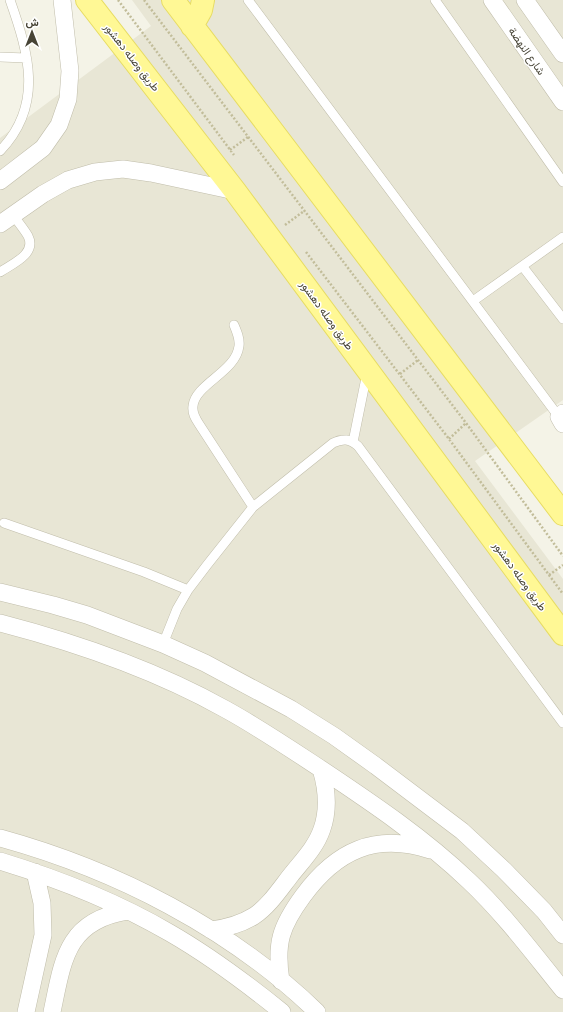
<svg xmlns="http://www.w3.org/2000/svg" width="563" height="1012" font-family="Karla,Vazirmatn,sans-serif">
<rect width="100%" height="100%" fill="#f4f3e7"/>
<path fill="#e8e6d5" d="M132 0H563V400L475 461 563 579V1012H0V138L151 26Z"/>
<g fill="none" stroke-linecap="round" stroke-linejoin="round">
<defs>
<path id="lane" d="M248 0 559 417
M435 0 563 182
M0 57 26 58
M0 151C44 105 29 54 10 0
M523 267 563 319
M0 272C12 264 37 254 28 236 24 229 18 222 13 215
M473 301 563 237
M234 325C237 332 240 339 239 346 236 372 195 384 193 406 192 413 195 418 199 424L253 507
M353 442 367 373
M4 523 144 572 188 590 207 565 253 507 333 443C343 438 350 439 358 446L563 723
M163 644 177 609 188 590"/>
<path id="street" d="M492 0 563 102
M525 0 563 54
M0 181 43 148 59 125 68 99 70 71 62 0
M0 224 43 194 68 180 95 172 123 169 151 173 235 191
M563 413 559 417 563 424
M0 592 53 605 87 615 163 644 205 663 291 709 334 736 376 766 462 831 504 870 544 911 563 935
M0 623C77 643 155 670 225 709 258 727 289 748 321 769 372 803 424 838 469 881 504 914 533 953 563 990
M0 838C116 870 230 928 317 1012
M0 861C59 879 117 902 170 933 210 956 246 983 282 1012
M211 930C227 928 241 924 254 916 269 906 280 889 291 875 302 861 316 847 322 829 329 809 327 789 321 769
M281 981C275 943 281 926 303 896 336 851 375 832 430 850
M26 1012 43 935 42 903 35 872
M52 1012C63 960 66 921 127 911"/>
<path id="primary" d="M87 0 235 191 563 634
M173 0 563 514
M192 26 201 10 203 0"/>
</defs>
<use href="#lane" stroke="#c0bdaa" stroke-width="10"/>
<use href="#street" stroke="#c0bdaa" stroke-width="18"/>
<use href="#primary" stroke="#e7dc63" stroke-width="24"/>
<path stroke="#c2bd9a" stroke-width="2.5" stroke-dasharray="2 2" stroke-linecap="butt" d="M118 0 234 155
M144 0 466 423 563 556
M230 150 248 137
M285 225 304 211
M306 252 449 439 563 594
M400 374 418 360
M449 439 466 423
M549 575 563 565"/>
<use href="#lane" stroke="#fff" stroke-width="9"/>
<use href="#street" stroke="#fff" stroke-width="17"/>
<use href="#primary" stroke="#fff895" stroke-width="22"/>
</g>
<g text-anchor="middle" stroke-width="3" stroke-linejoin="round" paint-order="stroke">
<g font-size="11" fill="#474436" stroke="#fff">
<text transform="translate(527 51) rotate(55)" y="4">شارع النهضة</text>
<text transform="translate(132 57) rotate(52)" y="4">طريق وصله دهشور</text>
<text transform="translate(327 315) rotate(54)" y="4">طريق وصله دهشور</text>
<text transform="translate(520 576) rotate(54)" y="4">طريق وصله دهشور</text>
</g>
</g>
<g transform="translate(32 32)" stroke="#ffffff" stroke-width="3" paint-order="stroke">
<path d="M0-3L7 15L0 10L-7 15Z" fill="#474436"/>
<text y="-6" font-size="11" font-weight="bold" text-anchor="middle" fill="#474436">ش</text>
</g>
</svg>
